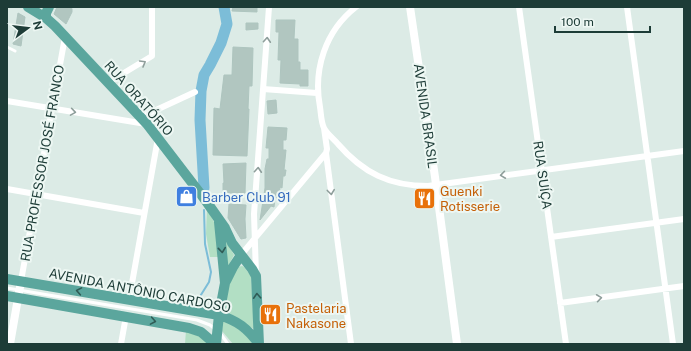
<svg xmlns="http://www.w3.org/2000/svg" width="691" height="351" font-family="'Public Sans',sans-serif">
<rect width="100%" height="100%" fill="#dcebe6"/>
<path fill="#b2dfc4" d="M207 208 215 224 220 257H210L206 234Z
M225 239 234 255 227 268Z
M242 266 244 267 251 276 254 329 223 313 227 285 238 267Z
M223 321 239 326 253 344H233L222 331Z
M186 330 191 331 210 344H185Z"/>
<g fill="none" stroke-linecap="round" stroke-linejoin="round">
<path stroke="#7cbdd8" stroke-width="2" d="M196 308 199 298 209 282 211 272 205 244 204 210"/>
<path stroke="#7cbdd8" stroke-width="11" d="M204 188 200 120 201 91 204 75 210 65 221 43 227 24 224 7"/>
</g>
<path fill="#b1c6c0" stroke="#aec5bf" d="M57 7H71L72 9V12L66 24 54 14Z
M233 7H257V12L232 11Z
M18 13 25 17 21 46 13 44Z
M276 20H295L294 39H298V62H300V70H308V86H300V84L280 83 281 60H278L279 32H276Z
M246 23H258V29L246 30Z
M233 47 253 48 252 86H249L248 109H249L247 156 213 155 214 108 220 109 224 75H232Z
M276 100 277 113 268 114 267 101Z
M268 127 287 128 286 140H283V150H286L284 170H286L285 176H283L282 188 280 187 279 199H275L274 207 271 206 260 220 265 188V169L267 159H269V148H266Z
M246 163 245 193H223V183H224L223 164Z
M430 194 431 207 421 208 420 195Z
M229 204 246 205 245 219 246 238 241 239 228 218Z"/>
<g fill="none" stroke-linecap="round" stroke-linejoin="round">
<path stroke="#fff" stroke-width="3" d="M7 47 15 51
M7 288 197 320 210 325 216 330
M220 333 228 344"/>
<path stroke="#fff" stroke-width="6" d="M356 7C325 31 313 70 320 107 321 113 321 122 324 128 327 134 334 139 338 144 363 173 390 186 428 186L684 151
M519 7 566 344
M627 7 673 344
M109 82 152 56V7
M263 89 317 93
M7 101 146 124
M141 117 195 92
M324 128 327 149 326 153 351 344
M7 189 144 213
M551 237 684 219
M241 255 326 153
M256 274 254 214 269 7
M21 281 65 37
M129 300 158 138
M560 303 684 286
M121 344 126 316"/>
<path stroke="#fff" stroke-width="8" d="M410 7 435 177 457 344
M10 344 21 281"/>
<path stroke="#5ba69d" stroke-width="10" d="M28 7 46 18 55 26 147 124 206 201 225 228 232 243 252 269 256 276 259 344
M46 18V13L49 7
M7 279 219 315C238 321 247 328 259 344
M226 281 233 267 241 255
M7 296 189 328 201 332 215 344
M216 344 219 315 225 283 219 222"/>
</g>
<defs><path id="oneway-chevron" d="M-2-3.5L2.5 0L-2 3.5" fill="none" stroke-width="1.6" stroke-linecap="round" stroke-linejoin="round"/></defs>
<g stroke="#8e9e9b">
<use href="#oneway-chevron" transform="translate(267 40) rotate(-86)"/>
<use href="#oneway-chevron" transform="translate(143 63) rotate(-30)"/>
<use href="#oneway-chevron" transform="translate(73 112) rotate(9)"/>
<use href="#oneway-chevron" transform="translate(258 170) rotate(-86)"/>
<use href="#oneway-chevron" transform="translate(503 175) rotate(172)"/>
<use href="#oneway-chevron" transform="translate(331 192) rotate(83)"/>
<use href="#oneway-chevron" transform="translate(599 298) rotate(-8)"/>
</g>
<g stroke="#305c56">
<use href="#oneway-chevron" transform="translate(222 250) rotate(84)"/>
<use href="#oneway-chevron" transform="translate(79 291) rotate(-170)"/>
<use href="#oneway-chevron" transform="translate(257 296) rotate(-93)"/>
<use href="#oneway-chevron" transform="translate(153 321) rotate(10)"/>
</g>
<defs>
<symbol id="shop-square" viewBox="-11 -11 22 22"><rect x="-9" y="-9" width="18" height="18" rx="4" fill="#3f7fe0" stroke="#edf7f3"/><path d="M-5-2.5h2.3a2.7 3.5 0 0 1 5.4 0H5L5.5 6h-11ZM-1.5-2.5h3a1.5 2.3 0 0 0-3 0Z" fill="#fff"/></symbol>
<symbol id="restaurant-square" viewBox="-11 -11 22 22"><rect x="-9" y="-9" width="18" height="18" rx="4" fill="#e8710a" stroke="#edf7f3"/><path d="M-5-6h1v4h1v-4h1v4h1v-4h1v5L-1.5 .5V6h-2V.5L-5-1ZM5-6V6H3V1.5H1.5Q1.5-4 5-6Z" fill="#fff"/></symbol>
</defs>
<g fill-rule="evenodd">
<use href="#shop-square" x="174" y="184" width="25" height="25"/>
<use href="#restaurant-square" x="412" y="186" width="25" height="25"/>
<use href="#restaurant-square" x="258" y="302" width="25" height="25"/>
</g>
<g text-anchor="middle" stroke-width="4" stroke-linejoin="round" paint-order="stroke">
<g font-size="13" fill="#1d3c37" stroke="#edf7f3">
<text transform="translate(139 98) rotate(48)" y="5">RUA ORATÓRIO</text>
<text transform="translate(426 116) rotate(82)" y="5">AVENIDA BRASIL</text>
<text transform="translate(42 163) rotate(-80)" y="5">RUA PROFESSOR JOSÉ FRANCO</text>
<text transform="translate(543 175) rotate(82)" y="5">RUA SUÍÇA</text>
<text transform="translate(140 290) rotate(11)" y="5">AVENIDA ANTÔNIO CARDOSO</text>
</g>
<g font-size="13" fill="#c56008" stroke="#edf7f3" text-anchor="start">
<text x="440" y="196">Guenki<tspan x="440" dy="15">Rotisserie</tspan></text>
<text x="286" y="313">Pastelaria<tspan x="286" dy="15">Nakasone</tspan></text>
</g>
<g font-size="13" fill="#366cbe" stroke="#edf7f3" text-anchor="start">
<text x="202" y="202">Barber Club 91</text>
</g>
</g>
<rect width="691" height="351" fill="none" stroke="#1d3c37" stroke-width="16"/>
<g transform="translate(28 28) rotate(75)" stroke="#edf7f3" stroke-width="3" paint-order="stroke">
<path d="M0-3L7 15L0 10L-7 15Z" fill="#1d3c37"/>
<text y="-6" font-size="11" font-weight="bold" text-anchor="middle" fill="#1d3c37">N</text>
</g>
<path d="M555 26v6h95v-6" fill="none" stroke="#1d3c37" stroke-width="2"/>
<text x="561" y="26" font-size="12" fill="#1d3c37" stroke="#edf7f3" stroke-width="3" paint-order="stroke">100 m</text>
</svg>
